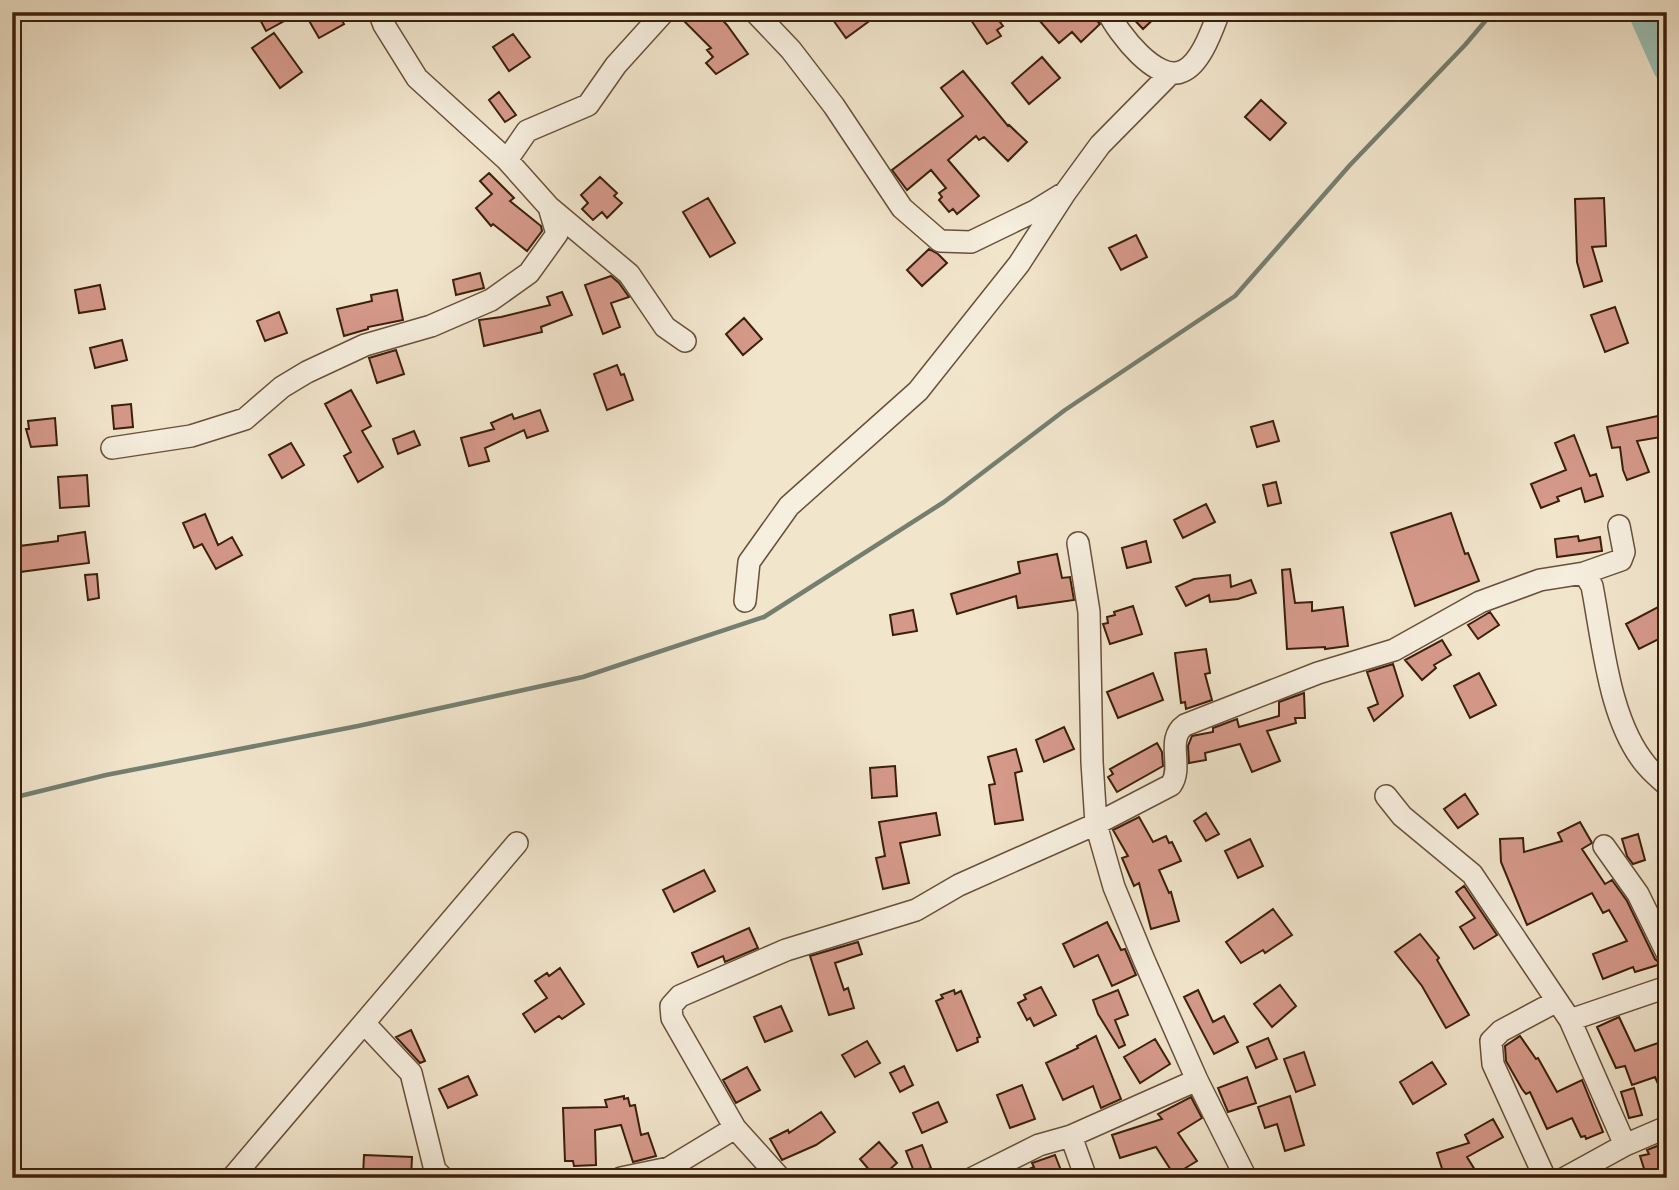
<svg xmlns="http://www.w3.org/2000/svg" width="1679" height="1190" font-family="'Gentium Book Plus',serif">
<rect width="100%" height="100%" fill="#f1e5cc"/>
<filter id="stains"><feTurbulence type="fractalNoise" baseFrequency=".00286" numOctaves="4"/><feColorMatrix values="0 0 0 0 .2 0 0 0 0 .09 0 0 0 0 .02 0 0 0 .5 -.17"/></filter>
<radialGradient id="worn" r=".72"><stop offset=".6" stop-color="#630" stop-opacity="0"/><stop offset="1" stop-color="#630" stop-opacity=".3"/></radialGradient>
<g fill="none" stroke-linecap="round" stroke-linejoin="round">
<path stroke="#757f70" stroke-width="4.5" d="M12 798 106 775 358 726 583 677 764 617 944 502 1065 410 1235 296 1350 165 1465 45 1493 12"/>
<path stroke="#9bbfb4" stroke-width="28" d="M1642 12 1667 68"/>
</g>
<path fill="#d5998a" stroke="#3b1f0b" stroke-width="2" d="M256 12H279L284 21 266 31Z
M304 12H337L344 24 319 38Z
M692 12H715L727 25 748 54 716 74 706 63 713 57 707 50 711 48 684 21Z
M837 12H861L868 22 846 38 831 17Z
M983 12H1017L1000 22 1003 26 997 30 1001 36 987 44 971 20Z
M1032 12H1089L1100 24 1081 42 1072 32 1059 43Z
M1127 12H1161L1143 29Z
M274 33 302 72 280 88 252 48Z
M513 34 530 57 509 71 493 47Z
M1042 57 1060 78 1029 104 1012 83Z
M963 71 1008 126 1009 125 1027 142 1008 161 984 137 979 140 976 136 948 160 979 196 957 214 953 209 949 212 939 200 942 197 939 193 946 188 931 170 907 190 892 170 963 116 941 88Z
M499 92 516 115 505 122 489 100Z
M1261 100 1286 123 1270 140 1245 117Z
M489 173 514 198 510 201 541 226 542 231 527 251 493 224 491 226 476 208 492 194 480 181Z
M600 177 617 193 614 196 622 203 607 218 602 212 593 220 582 209 588 203 581 195Z
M708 198 735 243 710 257 683 212Z
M1604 198 1606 246 1592 247 1602 281 1584 287 1577 262 1575 199Z
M1136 235 1147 257 1121 270 1109 248Z
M929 249 938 254 947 263 922 286 907 270Z
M480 273 484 288 456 295 453 280Z
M611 276 619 283 629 297 611 303 620 327 603 334 585 285Z
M100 285 105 309 79 313 75 290Z
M397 290 403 320 368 327V329L344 336 337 309 372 301 371 295Z
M562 292 572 315 541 327 542 332 484 346 479 320 501 317 550 305 547 297Z
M1615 307 1628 343 1605 352 1591 315Z
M279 312 287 333 265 341 257 321Z
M744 318 762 339 743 355 726 334Z
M122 340 127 360 95 368 90 348Z
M396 350 404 374 377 383 369 358Z
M617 365 621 375 624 374 633 400 607 410 594 374Z
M351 390 371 426 362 431 383 467 358 482 344 456 351 452 325 404Z
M131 404 133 427 114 429 112 406Z
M540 410 548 431 527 438 524 430 485 448 489 461 469 466 461 438 494 429 491 423 512 414 514 419Z
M1667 414V436L1637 441 1649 472 1627 480 1623 470 1620 447 1612 448 1607 427Z
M55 418 57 445 31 447 26 429H29L28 421Z
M1273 421 1279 441 1257 447 1251 427Z
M414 431 420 445 398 454 393 439Z
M1574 435 1590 476 1596 474 1603 496 1585 502 1581 488 1557 497 1559 501 1541 508 1531 484 1566 470 1555 443Z
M291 443 304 465 282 478 269 455Z
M87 475 89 506 60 508 58 477Z
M1276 482 1281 503 1268 506 1263 485Z
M1206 504 1215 522 1183 538 1174 520Z
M1451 513 1465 554 1468 553 1479 581 1415 606 1391 533Z
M205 514 218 545 232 537 242 555 216 569 202 544 194 548 183 523Z
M85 532 89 563 12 573V547L58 541V536Z
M1578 536 1579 541 1600 537 1602 551 1557 557 1555 539Z
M1146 541 1151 562 1127 568 1122 548Z
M1057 554 1062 578 1070 577 1074 600 1018 608 1016 596 957 614 951 594 1020 573 1018 562Z
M1290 569 1295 603 1312 602V611L1343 607 1348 646 1325 649V647L1287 649 1282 570Z
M97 574 99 598 88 600 85 575Z
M1230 575 1231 587 1251 580 1256 593 1238 599 1210 602 1209 595 1186 606 1176 587 1194 579Z
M1133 606 1142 634 1110 644 1103 624 1108 623 1107 617 1115 615 1114 612Z
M1658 607 1667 624V635L1639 649 1626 624Z
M913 610 917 631 893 635 890 615Z
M1490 612 1499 625 1478 639 1468 625Z
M1442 640 1451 655 1434 665 1436 668 1422 680 1405 660Z
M1206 649 1210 673 1205 674 1212 700 1186 709 1185 702 1181 703 1175 653Z
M1393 664 1403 696 1374 721 1368 708 1378 704 1367 672Z
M1153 673 1163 700 1118 718 1107 692Z
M1479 673 1496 705 1470 718 1454 686Z
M1304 693 1305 718H1295L1296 723 1267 731 1280 761 1252 772 1240 744 1205 753 1206 760 1189 763 1188 746 1192 736 1213 732V728L1237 719 1239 727 1279 716V702Z
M1064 727 1074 749 1044 762 1036 740Z
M1157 743 1162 752 1163 766 1117 792 1108 777 1113 774 1110 769Z
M1016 749 1022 771 1015 773 1023 820 995 824 989 785 995 784 988 757Z
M895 766 897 796 872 798 870 768Z
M1465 794 1478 814 1458 828 1444 809Z
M936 813 940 835 900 843 909 883 883 889 876 858 885 856 879 822Z
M1206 813 1219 834 1206 841 1194 821Z
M1139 817 1153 842 1166 836 1169 843 1172 842 1181 861 1159 870 1169 893 1171 892 1179 921 1151 929 1139 883 1134 886 1122 858 1128 856 1113 830Z
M1580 822 1592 843 1582 849 1605 884 1612 880 1627 901 1655 959 1661 964 1635 972 1633 967 1603 979 1593 954 1627 941 1609 910 1603 913 1592 893 1527 925 1501 862 1500 839 1523 838 1524 852 1562 841 1558 833Z
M1638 834 1645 860 1633 864 1627 856 1622 839Z
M1250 839 1263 866 1238 878 1225 851Z
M704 870 715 891 674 912 663 890Z
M1464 886 1497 935 1474 949 1460 927 1475 918 1456 892Z
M1273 909 1292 935 1265 953 1263 950 1241 963 1226 942Z
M1107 922 1121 950 1125 949 1136 975 1112 986 1098 955 1074 967 1063 944Z
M749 928 758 948 725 962 723 956 698 967 692 953Z
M1420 934 1439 958 1437 960 1469 1015 1446 1028 1422 986 1395 952Z
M858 942 862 954 835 963 844 990 848 988 854 1008 829 1015 810 956Z
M560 968 584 1004 562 1019 559 1016 535 1032 523 1014 547 998 535 981 547 973 549 976Z
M1280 985 1296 1006 1272 1027 1254 1004Z
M1041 987 1056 1015 1034 1026 1030 1018 1027 1020 1018 1003 1026 999 1024 995Z
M954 990 955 994 961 991 980 1037 977 1038 978 1042 957 1051 936 1001 943 998 941 995Z
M1118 990 1128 1015 1115 1020 1125 1045 1119 1048 1098 1014 1093 1000Z
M1198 990 1213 1022 1224 1016 1238 1042 1214 1054 1184 997Z
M781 1006 792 1031 765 1042 754 1017Z
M1619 1017 1635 1051 1658 1043 1667 1067V1104L1655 1077 1632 1085 1625 1066 1616 1068 1597 1027Z
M411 1030 425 1061 420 1063 396 1037Z
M1096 1036 1121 1099 1101 1108 1093 1086 1063 1100 1046 1063 1078 1048 1077 1046Z
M1520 1036 1536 1059 1538 1058 1557 1092 1582 1080 1603 1132 1586 1139 1585 1136 1581 1137 1572 1118 1547 1129 1530 1092 1526 1094 1522 1089 1506 1061 1505 1046Z
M1268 1038 1277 1059 1256 1068 1247 1047Z
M1155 1039 1170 1064 1140 1083 1124 1057Z
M867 1041 880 1063 855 1077 842 1055Z
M1304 1052 1315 1085 1296 1092 1284 1059Z
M1432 1062 1446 1084 1413 1104 1400 1082Z
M904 1066 913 1085 900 1092 890 1073Z
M747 1067 760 1090 736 1103 723 1080Z
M468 1076 477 1095 448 1108 439 1089Z
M1247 1077 1256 1103 1228 1112 1218 1088Z
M1022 1085 1035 1119 1010 1128 997 1095Z
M1634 1088 1642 1115 1629 1118 1621 1092Z
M624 1096V1099L628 1098 630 1106 635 1105 641 1135 648 1133 656 1156 633 1162 621 1125 595 1130 596 1165 574 1166 573 1161H565L563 1108 607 1107 605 1100Z
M1290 1096 1304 1145 1285 1151 1277 1124 1265 1128 1258 1107Z
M1191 1097 1202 1118 1178 1133 1197 1161 1174 1175 1156 1147 1120 1158 1112 1135 1162 1119 1158 1114Z
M938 1102 947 1122 922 1133 913 1113Z
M821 1112 835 1132 816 1145 782 1160 770 1139 788 1130 789 1133Z
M1493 1119 1503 1137 1467 1157 1480 1178H1445L1437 1153 1469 1143 1465 1135Z
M879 1142 897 1163 880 1178H876L860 1159Z
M1667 1142V1173L1647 1178 1640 1156 1649 1154 1647 1150Z
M922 1145 931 1168 915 1174 906 1151Z
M364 1155 412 1157 411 1178 363 1176Z
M1055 1155 1064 1178H1008L1034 1167 1032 1163Z"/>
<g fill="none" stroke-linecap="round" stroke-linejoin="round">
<defs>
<path id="minor" d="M379 12 384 25 417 78 507 160 527 131 588 105 616 65 664 12
M755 12 791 50 834 106 902 208 940 241 971 242 1035 211 1061 195
M1108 12C1118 33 1157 84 1183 71 1201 63 1212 30 1219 12
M549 207 629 274 665 327 685 341
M112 448 191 436 245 419 282 387 307 372 365 345 431 326 491 300 529 273 557 234 549 207 507 160
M1078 543 1089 612 1092 762 1096 824 1114 887 1144 960 1197 1080 1246 1178
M1584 573 1592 586C1603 642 1609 722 1647 766 1653 773 1660 779 1667 785
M745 601 749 562 789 506 918 391 1019 264 1065 193 1100 145 1170 74
M1386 796 1402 816 1472 874 1570 1020 1625 1145
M1604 846 1638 894 1667 953
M1570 1020 1667 987
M364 1023 411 1073 435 1170 443 1178
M1071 1136 1086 1178
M232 1178 517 843
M621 1178 669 1168 735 1128
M780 1178 735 1128 672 1018 671 1006 680 996 786 950 916 910 959 885 1096 824 1171 785C1184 767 1165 739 1185 725L1318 673 1394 650 1480 602 1540 580 1584 573 1621 560 1624 552 1619 526
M973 1178 1039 1145 1071 1136 1197 1080
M1545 1178 1493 1064 1491 1041 1501 1031 1557 1001
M1565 1178 1625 1145 1667 1127"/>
</defs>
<use href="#minor" stroke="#68503b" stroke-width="24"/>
<use href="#minor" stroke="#f6eede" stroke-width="21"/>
</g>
<rect width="1679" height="1190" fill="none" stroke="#f1e5cc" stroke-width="42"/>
<rect x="14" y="14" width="1651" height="1162" fill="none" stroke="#3b1f0b" stroke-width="3.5"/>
<rect x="21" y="21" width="1637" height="1148" fill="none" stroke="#3b1f0b" stroke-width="2"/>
<rect width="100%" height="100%" filter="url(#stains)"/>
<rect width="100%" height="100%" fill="url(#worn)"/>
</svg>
